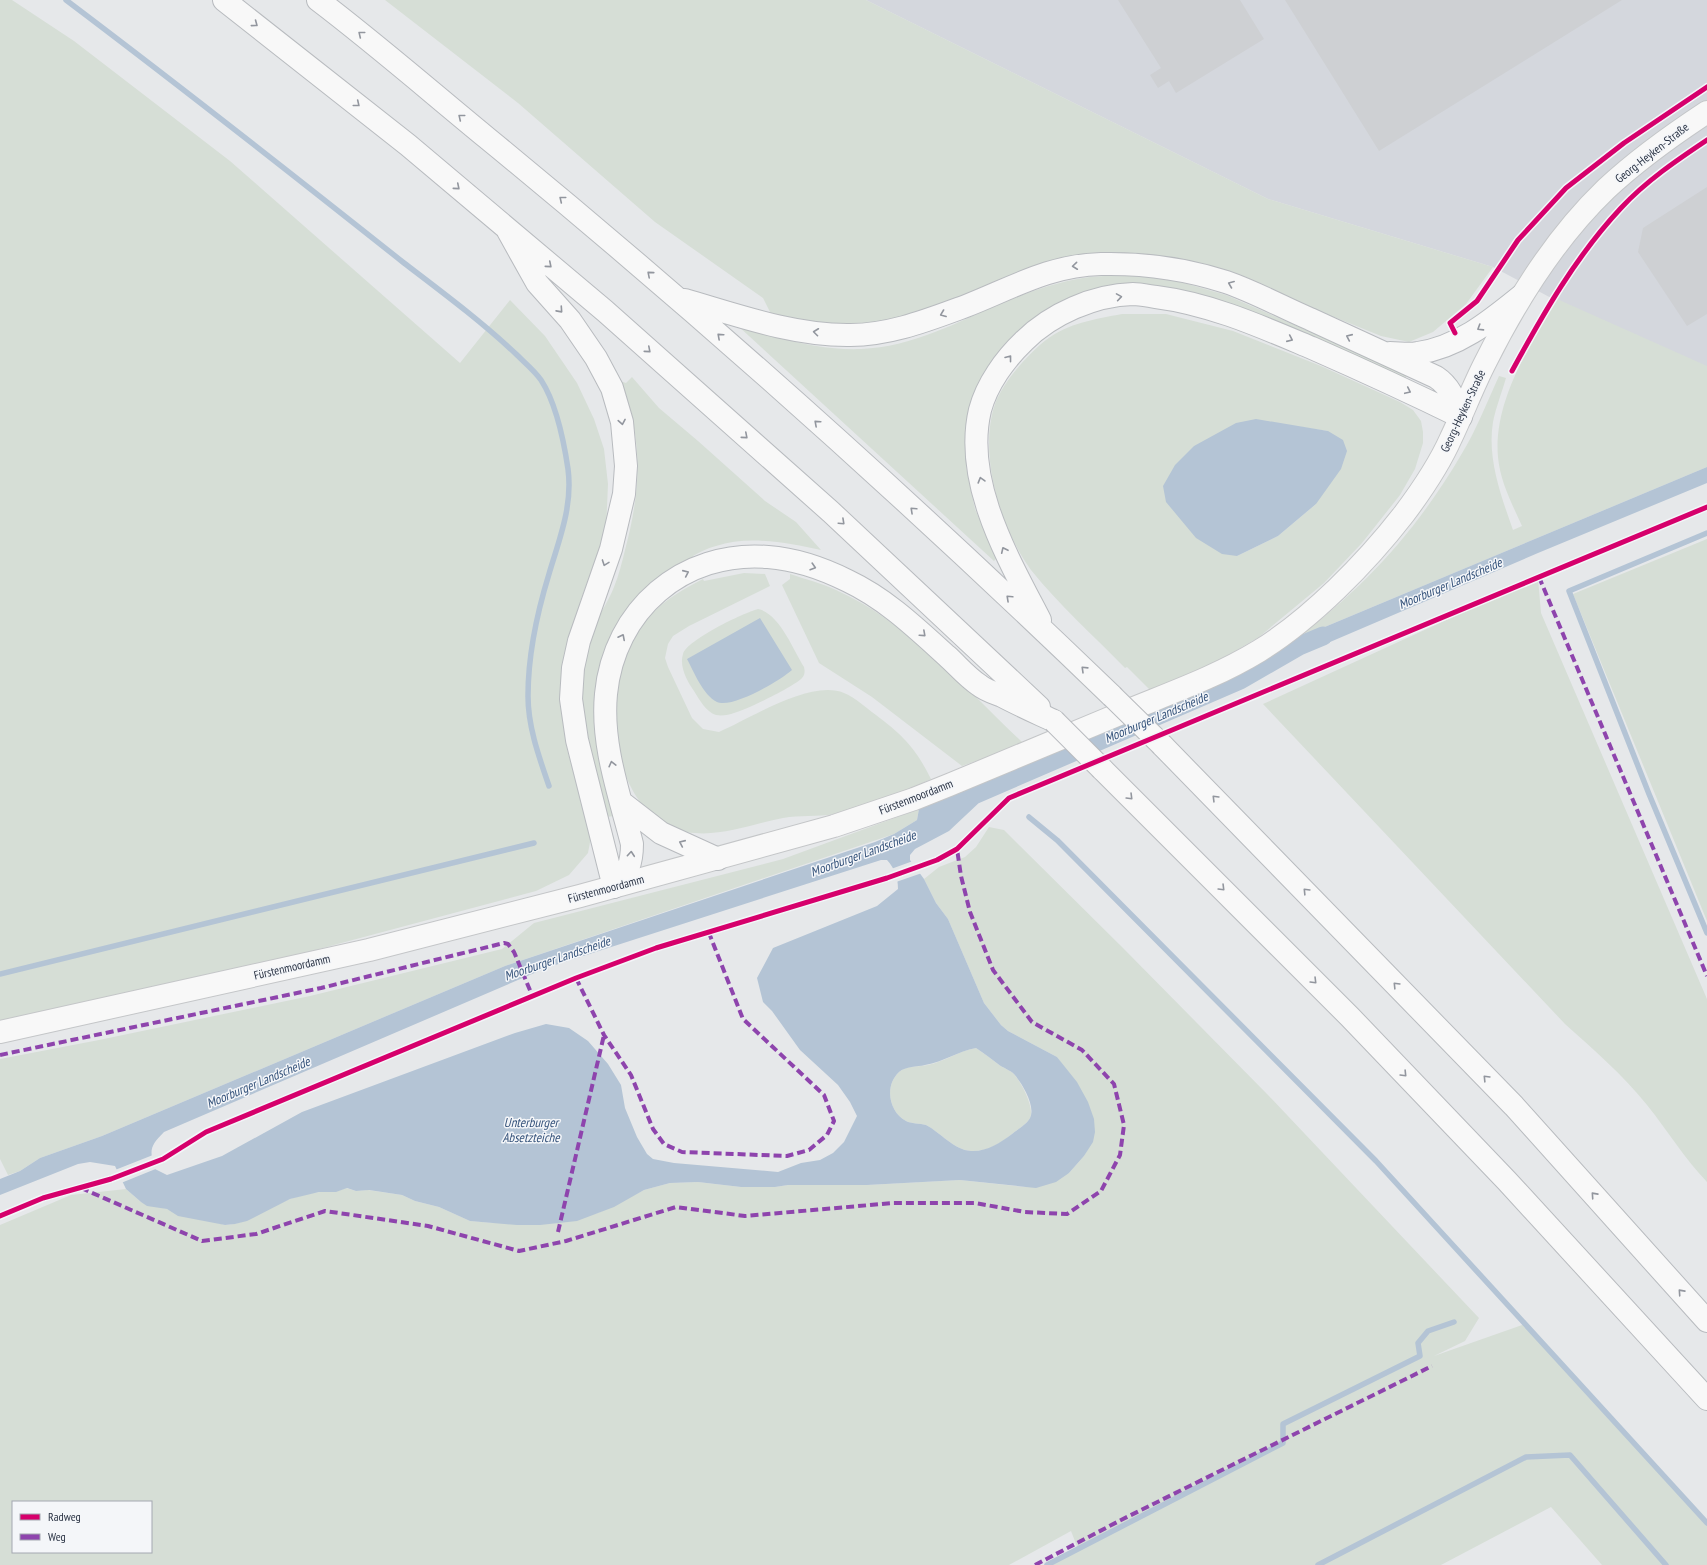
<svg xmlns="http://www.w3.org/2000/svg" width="1707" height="1565" font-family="'PT Sans Narrow',sans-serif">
<rect width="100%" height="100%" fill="#e6e8ea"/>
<path fill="#d4d7dd" d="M866 0H1707V381L1493 267 1268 199Z"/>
<path fill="#d6ded6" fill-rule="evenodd" d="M0 0H12L74 41 230 161 460 363 510 300 545 336 577 383 594 419 604 449 608 484 606 530 581 599 563 665 562 708 567 749 591 837 588 853 569 875 536 891 274 961 0 1021Z
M385 0H866L1268 199 1493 267 1466 304 1433 332 1409 342 1381 336 1223 272 1185 260 1134 253 1084 255 907 321 822 328 771 314 763 298 655 222 518 103Z
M1119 275 1155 277 1184 283 1226 295 1407 374 1405 380 1163 291 1034 320 966 441V467L975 509 984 530 998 557 994 561 737 325C752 327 763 333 777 337 804 345 833 350 861 349 912 347 958 322 1004 302 1029 292 1057 282 1083 278 1095 276 1107 276 1119 275Z
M1557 299 1707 366V467L1296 639C1365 587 1417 530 1461 455 1476 431 1487 402 1499 376L1506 378C1502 392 1496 407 1493 422 1487 458 1501 496 1513 530L1522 526C1512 504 1500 481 1498 457 1493 402 1530 344 1557 299Z
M1122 314H1166L1233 331 1321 366 1400 402 1413 410 1421 421 1423 432V443L1415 469 1400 495 1362 543 1324 583 1259 637 1220 660 1151 691 1127 667 1125 668C1094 636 1059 605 1031 570 1000 528 978 454 995 404 1003 382 1028 354 1046 340 1068 323 1096 319 1122 314ZM1293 426 1328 431 1316 504 1278 536 1237 556Z
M632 377 659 408 698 441 765 501 796 522 821 550C788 543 749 535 716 546 708 548 700 552 693 556L694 561 611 639 614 816 606 817C592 765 574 713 585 660 587 648 591 632 596 622 602 610 609 600 614 587 619 575 622 562 625 550 641 490 644 439 620 381L626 383Z
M1707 539V921L1573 594Z
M744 573 765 574 770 586 689 626 673 636 668 644 665 658 668 667 692 718 703 729 719 732C750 719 810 679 844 693 856 698 866 708 876 715 904 736 916 749 931 779 901 794 867 809 834 814 817 817 800 815 783 818 746 825 707 843 671 827 608 799 603 691 633 638 649 610 675 593 703 579L704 581Z
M790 574C805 579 821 583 836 590 908 622 967 690 1024 744L962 766 872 697 819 663 782 585 790 579Z
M1538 578 1541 613 1707 999V1182C1684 1158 1668 1131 1647 1105 1623 1075 1593 1049 1565 1024L1263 704Z
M758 609C779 613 793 649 804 667 805 671 805 675 802 678 795 686 746 710 734 713 729 715 722 716 716 715 706 712 699 699 694 691 687 681 679 666 683 654 687 640 743 613 758 609Z
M919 809 917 820 894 834 505 966 102 1136 40 1158 20 1171 8 1175 0 1159V1059L99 1040 310 996 502 949 534 923 783 859Z
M989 827 1004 830 1123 948 1268 1095 1479 1318 1465 1341 1434 1356 1525 1324 1707 1523V1565H1602L1551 1507 1441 1565H1047L1078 1549 1071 1531 1009 1565H0V1225L71 1195 126 1189 141 1202 225 1225C249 1224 268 1207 290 1199 299 1196 310 1193 320 1192 330 1191 337 1192 346 1188L356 1191 368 1190 402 1195 415 1201 439 1207 470 1221 494 1223 598 1213 644 1190 670 1183 698 1182 741 1187H775L788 1185H867L960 1180 1024 1187 1069 1173 1084 1156 1092 1142 1064 1067 1057 1057 1008 1031 1001 1025 984 1003 948 919 936 903 924 879 939 867 965 857 976 847ZM13 1502H151V1552H13Z
M976 1048C984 1053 991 1059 998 1064 1003 1068 1010 1070 1014 1074 1021 1082 1035 1108 1030 1118 1027 1124 1017 1130 1012 1134 1000 1144 986 1152 971 1151 954 1150 940 1132 926 1125 920 1123 911 1124 906 1121 889 1112 884 1086 899 1072 907 1065 919 1067 928 1065 946 1061 958 1051 976 1048Z"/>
<path fill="#b4c4d5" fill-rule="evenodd" d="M1256 419 1328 431 1343 440 1347 451 1341 469 1316 504 1278 536 1237 556 1222 554 1196 538 1166 502 1163 486 1175 465 1194 446 1236 423Z
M1707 467V483L1538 553 1302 654 1296 639Z
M760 618 792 670C781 680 732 709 717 702 703 695 694 672 687 659Z
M998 777 1003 790 982 800 949 831 915 849 910 855V860L924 879 936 903 948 919 984 1003 1001 1025 1008 1031 1057 1057 1077 1082 1088 1102 1094 1119 1095 1132 1093 1142 1084 1156 1069 1173 1056 1182 1036 1188 960 1180 867 1185H788L775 1187H741L698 1182 670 1183 644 1190 614 1207 577 1221 540 1225H517L470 1221 439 1207 415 1201 402 1195 369 1190 356 1191 347 1188 336 1192H319L290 1199 247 1221 235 1224 225 1225 178 1216 167 1209 147 1206 141 1202 126 1189 115 1166 90 1162 78 1164 0 1195V1179L20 1171 40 1158 102 1136 505 966 875 842 894 834 917 820 919 809ZM881 860H887C895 869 898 877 898 889L877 906 773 948 757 978 763 1002 772 1011 800 1050 838 1085 850 1102 857 1116 844 1142 833 1153 820 1160 801 1163 778 1172 674 1163 653 1159 647 1154 637 1137 625 1108 621 1085 608 1064 588 1041 569 1028 546 1024 515 1033 302 1112 222 1156 167 1175 155 1169C149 1150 150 1146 164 1132L546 968ZM976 1048C984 1053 991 1059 998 1064 1003 1068 1010 1070 1014 1074 1022 1083 1036 1106 1030 1118 1027 1124 1017 1130 1012 1134 1000 1143 986 1152 971 1151 954 1150 940 1132 926 1125 920 1123 911 1124 906 1121 889 1112 884 1086 899 1072 906 1066 917 1067 925 1065 944 1062 958 1051 976 1048Z"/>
<path fill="#e6e8ea" d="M913 861 922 873 896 882 891 869Z
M153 1155 158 1168 121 1183 115 1170Z"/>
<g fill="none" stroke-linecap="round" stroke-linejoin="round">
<path stroke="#b4c4d5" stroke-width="5.5" d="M66 0C180 86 292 174 404 263 442 292 481 321 516 354 524 362 535 371 541 380 556 403 564 442 568 469 573 506 559 540 549 574 537 613 528 656 528 696 528 727 539 757 549 786
M1707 533 1569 591 1649 794 1707 933
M1029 817 1057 840 1376 1161 1707 1523
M0 974 534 843
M1047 1565 1283 1443V1424L1420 1356 1418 1343 1428 1331 1454 1322
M1318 1565 1526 1457 1570 1455 1666 1565"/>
<path stroke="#b4c4d5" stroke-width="19" d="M976 794 1240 680 1299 646 1323 636"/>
</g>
<path fill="#ced0d3" d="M1118 0H1240L1264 39 1176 93 1169 81 1158 88 1150 75 1161 68Z
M1285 0H1622L1379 151Z
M1707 187V314L1687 326 1638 252 1643 228Z"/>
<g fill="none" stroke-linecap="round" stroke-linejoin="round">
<defs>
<path id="secondary" d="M0 1032 369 950 580 896 834 826 914 799 949 785C1009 760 1069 735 1129 710 1173 692 1218 676 1259 651 1311 619 1366 563 1404 514 1422 490 1439 465 1451 438 1463 413 1473 386 1486 361 1517 299 1556 237 1606 189 1637 160 1672 135 1707 112"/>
<path id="motorway" d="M224 0 408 145 605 311 831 512 1039 707
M318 0C376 44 431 92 487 138 703 315 911 502 1112 696
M508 231 537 283 570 320 596 358 612 388 622 422 626 466 624 494 611 549 579 641 573 668 571 699 577 740 614 887C628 875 632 862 632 844 620 796 601 745 606 694 614 610 683 550 768 557 795 559 824 569 848 581 886 599 916 628 947 656 957 665 967 677 979 685 985 690 994 693 1002 696 1019 705 1037 713 1054 721
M685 300C737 315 792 335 847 335 888 336 928 320 966 306 1012 288 1050 265 1101 264 1144 263 1186 269 1226 282 1255 292 1282 307 1310 319 1352 338 1394 358 1436 377 1451 387 1455 401 1461 417
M1390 353C1399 353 1409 355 1418 353 1459 347 1490 321 1521 296
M1040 620C1008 558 963 482 980 410 987 384 1005 359 1024 341 1051 314 1094 295 1133 294 1140 294 1149 296 1156 297 1211 304 1262 327 1312 348 1362 370 1412 393 1461 417
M1162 745 1514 1106 1707 1321
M1102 769 1350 1017 1507 1181 1707 1399
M621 802 661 833 718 859"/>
</defs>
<use href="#secondary" stroke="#c4c6c8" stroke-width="24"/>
<use href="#motorway" stroke="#b8bbbf" stroke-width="24"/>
<use href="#secondary" stroke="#f8f8f8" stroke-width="22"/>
<use href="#motorway" stroke="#f8f8f8" stroke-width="22"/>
<defs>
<path id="motorway-bridge" d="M1112 696 1162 745
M1054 721 1102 769"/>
</defs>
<use href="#motorway-bridge" stroke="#b8bbbf" stroke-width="24" stroke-linecap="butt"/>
<use href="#motorway-bridge" stroke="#f8f8f8" stroke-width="22"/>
<path stroke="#8e44ad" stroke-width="4" stroke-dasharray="8 4" stroke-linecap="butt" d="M1539 577 1707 976
M576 978 604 1035 631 1075 653 1129 664 1144 682 1152 787 1156 809 1150 827 1135 834 1121 824 1095 743 1019 709 933
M0 1055 321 988 504 943 508 944 514 952 532 995
M81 1188 202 1241 256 1234 325 1211 428 1226 519 1251 566 1241 676 1207 745 1216 893 1203H975L1025 1212 1067 1214 1101 1191 1120 1155 1124 1125 1114 1084 1082 1050 1032 1022 993 970 970 912 961 876 957 849
M558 1232 604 1035
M1035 1565 1123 1519 1432 1366"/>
<defs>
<path id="cycleway" d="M1455 333 1450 323 1477 301 1518 240 1566 188 1624 143 1707 87
M1512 371C1543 314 1576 256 1621 208 1646 181 1677 160 1707 140
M0 1216 43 1198 111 1179 163 1159 206 1132 576 978 656 948 887 878 937 860 957 849 1009 798 1707 507"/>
</defs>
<use href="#cycleway" stroke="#f4f6f9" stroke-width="8"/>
<use href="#cycleway" stroke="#d6006c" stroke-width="5"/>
</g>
<defs><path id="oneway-chevron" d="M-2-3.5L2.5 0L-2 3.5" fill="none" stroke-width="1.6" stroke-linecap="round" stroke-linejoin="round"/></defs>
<g stroke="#92969e">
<use href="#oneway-chevron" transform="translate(255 24) rotate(37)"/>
<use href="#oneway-chevron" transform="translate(361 34) rotate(-141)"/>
<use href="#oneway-chevron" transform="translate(357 104) rotate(39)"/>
<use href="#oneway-chevron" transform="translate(461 117) rotate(-141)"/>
<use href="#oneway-chevron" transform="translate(457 187) rotate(40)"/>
<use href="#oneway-chevron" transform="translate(562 199) rotate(-141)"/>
<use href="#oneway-chevron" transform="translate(549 265) rotate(40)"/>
<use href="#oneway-chevron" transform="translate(1075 266) rotate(174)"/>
<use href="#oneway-chevron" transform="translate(650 274) rotate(-139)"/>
<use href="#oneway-chevron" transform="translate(1231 284) rotate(-158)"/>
<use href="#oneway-chevron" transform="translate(1119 297) rotate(-9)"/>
<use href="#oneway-chevron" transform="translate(560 310) rotate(48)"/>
<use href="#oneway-chevron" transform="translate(943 314) rotate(159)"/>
<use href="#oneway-chevron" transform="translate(1480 328) rotate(148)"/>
<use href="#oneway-chevron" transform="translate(816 332) rotate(-173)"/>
<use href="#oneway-chevron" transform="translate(720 336) rotate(-138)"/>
<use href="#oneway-chevron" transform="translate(1349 337) rotate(-156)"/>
<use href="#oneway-chevron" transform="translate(1290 339) rotate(24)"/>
<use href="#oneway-chevron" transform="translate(648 350) rotate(41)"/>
<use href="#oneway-chevron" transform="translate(1009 358) rotate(-52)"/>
<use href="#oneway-chevron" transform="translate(1408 391) rotate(25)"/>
<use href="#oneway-chevron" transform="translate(622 422) rotate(80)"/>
<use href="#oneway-chevron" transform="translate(817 423) rotate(-138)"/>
<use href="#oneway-chevron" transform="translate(745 436) rotate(41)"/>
<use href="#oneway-chevron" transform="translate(981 480) rotate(-106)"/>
<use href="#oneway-chevron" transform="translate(913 510) rotate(-137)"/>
<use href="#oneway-chevron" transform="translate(842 522) rotate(43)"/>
<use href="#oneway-chevron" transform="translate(1004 550) rotate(-115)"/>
<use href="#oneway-chevron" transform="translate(605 563) rotate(110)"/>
<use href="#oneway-chevron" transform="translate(813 567) rotate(17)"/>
<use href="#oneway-chevron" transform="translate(686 573) rotate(-24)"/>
<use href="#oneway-chevron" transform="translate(1009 598) rotate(-137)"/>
<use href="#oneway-chevron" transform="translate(923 634) rotate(42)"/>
<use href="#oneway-chevron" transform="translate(622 637) rotate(-63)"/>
<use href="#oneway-chevron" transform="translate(1084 669) rotate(-136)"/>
<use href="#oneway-chevron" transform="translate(612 764) rotate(-104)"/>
<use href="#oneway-chevron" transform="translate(1130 797) rotate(45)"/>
<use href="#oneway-chevron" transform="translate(1215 798) rotate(-135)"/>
<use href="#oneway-chevron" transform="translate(682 843) rotate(-156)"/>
<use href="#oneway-chevron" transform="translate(631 854) rotate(-85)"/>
<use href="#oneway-chevron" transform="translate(1222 888) rotate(45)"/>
<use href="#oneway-chevron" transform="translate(1306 891) rotate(-134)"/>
<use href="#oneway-chevron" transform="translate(1314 981) rotate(45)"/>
<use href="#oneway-chevron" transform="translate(1396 985) rotate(-134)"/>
<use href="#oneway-chevron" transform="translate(1404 1074) rotate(46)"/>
<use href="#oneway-chevron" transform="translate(1486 1078) rotate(-134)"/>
<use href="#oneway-chevron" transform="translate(1594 1195) rotate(-132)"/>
<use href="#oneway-chevron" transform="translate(1681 1292) rotate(-132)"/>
</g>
<g text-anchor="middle" stroke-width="3" stroke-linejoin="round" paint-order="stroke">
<g font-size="12" fill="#2b3445" stroke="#f4f6f9">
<text transform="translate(1652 153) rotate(-38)" y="4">Georg-Heyken-Straße</text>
<text transform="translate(1463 411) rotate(-65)" y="4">Georg-Heyken-Straße</text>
<text transform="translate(916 797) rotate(-21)" y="4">Fürstenmoordamm</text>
<text transform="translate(606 889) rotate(-15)" y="4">Fürstenmoordamm</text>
<text transform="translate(292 967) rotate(-13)" y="4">Fürstenmoordamm</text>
</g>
<g font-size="13" font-style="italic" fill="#34527a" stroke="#f4f6f9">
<text transform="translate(1450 583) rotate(-23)" y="5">Moorburger Landscheide</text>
<text transform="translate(1156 717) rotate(-23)" y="5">Moorburger Landscheide</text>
<text transform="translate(863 853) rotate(-20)" y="5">Moorburger Landscheide</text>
<text transform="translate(557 958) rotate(-19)" y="5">Moorburger Landscheide</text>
<text transform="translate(258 1082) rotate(-23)" y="5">Moorburger Landscheide</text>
<text x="531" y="1127">Unterburger<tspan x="531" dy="15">Absetzteiche</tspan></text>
</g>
</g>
<rect x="12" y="1501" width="140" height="52" fill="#f4f6f9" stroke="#a4a8b1"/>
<rect x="20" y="1514" width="20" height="6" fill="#d6006c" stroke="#a4a8b1"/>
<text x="48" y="1521" font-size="12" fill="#2b3445">Radweg</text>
<rect x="20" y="1534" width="20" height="6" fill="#8e44ad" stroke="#a4a8b1"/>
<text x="48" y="1541" font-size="12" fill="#2b3445">Weg</text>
</svg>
